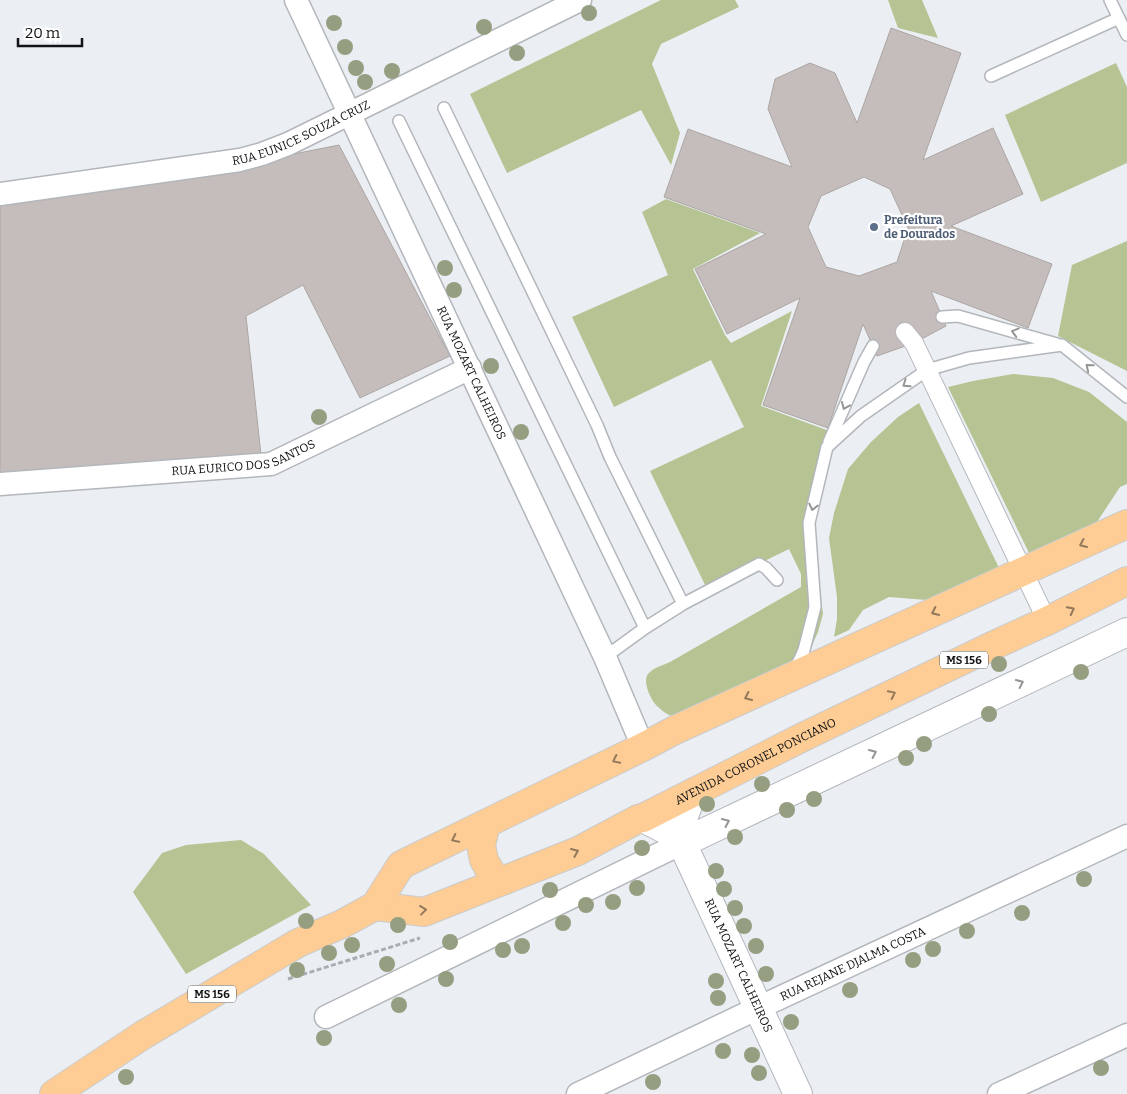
<svg xmlns="http://www.w3.org/2000/svg" width="1127" height="1094" font-family="Bitter,serif">
<rect width="100%" height="100%" fill="#ebeef3"/>
<path fill="#b5c492" d="M661 0H735L739 7 661 44 652 64 680 133 671 165 641 110 507 173 470 94Z
M888 0H922L938 38 898 28Z
M1116 63 1127 87V163L1041 202 1005 115Z
M666 199 760 233 693 269 725 335 731 343 792 311 761 406 832 432 815 526 818 575 823 614 818 632 809 652 776 676 678 719C671 716 664 713 658 707 651 701 641 680 649 673 654 667 664 665 670 662L801 587V574L789 549 707 589 650 471 744 427 711 360 614 407 572 317 668 275 642 212Z
M1127 241V371L1058 336 1072 265Z
M1013 374 1053 378 1089 392 1127 422V484L1120 487 1093 528 1031 557 948 387 973 381Z
M919 403 1001 572 939 601 889 597 863 610 849 630 834 637 837 619V597L829 538 834 513 848 469 871 442 898 417Z
M241 840 264 854 311 905 186 974 133 892 162 853 186 845Z"/>
<path fill="#c4bdbb" stroke="#aca6a3" fill-rule="evenodd" d="M891 28 961 53 923 160 993 128 1023 194 951 226 1052 264 1028 328 931 291 946 326 914 343 877 356 863 324 828 428 763 405 800 298 727 334 695 269 766 234 664 197 688 129 792 167 768 109 775 79 810 63 835 73 857 123ZM864 177 890 189 908 228 897 262 859 276 826 267 808 227 821 196Z
M339 145 450 356 360 398 303 285 246 316 261 455 0 473V198L239 165Z"/>
<g fill="none" stroke-linecap="round" stroke-linejoin="round">
<defs>
<path id="service" d="M1110 0 1127 35
M991 76 1119 18
M444 108 597 425 610 457 683 604
M399 121 645 628
M942 317 958 316 1057 344
M829 442 864 362 873 346
M605 657 645 628 683 604 759 564 766 568 777 580
M795 670 804 650 815 607 809 523 827 447 861 416 927 370 969 358 1062 345 1127 397"/>
<path id="pedestrian" d="M905 332 914 343 927 370 1047 621"/>
<g id="minor">
<path id="s1" d="M296 0 605 657 643 747"/>
<path id="s2" d="M0 194 240 160 262 154 288 144 580 0"/>
<path id="s3" d="M0 484 271 464 470 368"/>
<path d="M326 1017 682 843"/>
<path id="s4" d="M578 1094 758 1008 1127 836"/>
<path d="M999 1094 1127 1035"/>
</g>
<g id="tertiary">
<path id="s5" d="M682 843 798 1094"/>
</g>
<path id="secondary" d="M693 793C687 808 678 826 682 843L1127 632
M643 818 680 837"/>
<g id="primary">
<path d="M486 824 481 845 484 860 493 876 505 880"/>
<path id="s6" d="M375 906 424 912 578 851 638 819 643 818 801 738 992 646 1047 621 1127 581"/>
<path d="M54 1094 143 1035 298 943 342 924 375 906 401 865 643 747 675 730 1127 524"/>
</g>
</defs>
<use href="#service" stroke="#b3b6bb" stroke-width="14"/>
<use href="#pedestrian" stroke="#b3b6bb" stroke-width="20"/>
<use href="#minor" stroke="#b3b6bb" stroke-width="25"/>
<use href="#tertiary" stroke="#b3b6bb" stroke-width="30"/>
<use href="#secondary" stroke="#b3b6bb" stroke-width="30"/>
<use href="#primary" stroke="#cbcbcb" stroke-width="30"/>
<path stroke="#a9acb0" stroke-width="3" stroke-dasharray="5 2.5" stroke-linecap="butt" d="M288 979 420 938"/>
<use href="#service" stroke="#fff" stroke-width="11"/>
<use href="#pedestrian" stroke="#fff" stroke-width="18"/>
<use href="#minor" stroke="#fff" stroke-width="22"/>
<use href="#tertiary" stroke="#fff" stroke-width="28"/>
<use href="#secondary" stroke="#fff" stroke-width="28"/>
<use href="#primary" stroke="#fdcd95" stroke-width="28"/>
</g>
<g fill="#959e80">
<circle cx="589" cy="13" r="8"/>
<circle cx="334" cy="23" r="8"/>
<circle cx="484" cy="27" r="8"/>
<circle cx="345" cy="47" r="8"/>
<circle cx="517" cy="53" r="8"/>
<circle cx="356" cy="68" r="8"/>
<circle cx="392" cy="71" r="8"/>
<circle cx="365" cy="82" r="8"/>
<circle cx="445" cy="268" r="8"/>
<circle cx="454" cy="290" r="8"/>
<circle cx="491" cy="366" r="8"/>
<circle cx="319" cy="417" r="8"/>
<circle cx="521" cy="432" r="8"/>
<circle cx="999" cy="664" r="8"/>
<circle cx="1081" cy="672" r="8"/>
<circle cx="989" cy="714" r="8"/>
<circle cx="924" cy="744" r="8"/>
<circle cx="906" cy="758" r="8"/>
<circle cx="762" cy="784" r="8"/>
<circle cx="814" cy="799" r="8"/>
<circle cx="707" cy="804" r="8"/>
<circle cx="787" cy="810" r="8"/>
<circle cx="735" cy="837" r="8"/>
<circle cx="642" cy="848" r="8"/>
<circle cx="716" cy="871" r="8"/>
<circle cx="1084" cy="879" r="8"/>
<circle cx="637" cy="888" r="8"/>
<circle cx="724" cy="889" r="8"/>
<circle cx="550" cy="890" r="8"/>
<circle cx="613" cy="902" r="8"/>
<circle cx="586" cy="905" r="8"/>
<circle cx="735" cy="908" r="8"/>
<circle cx="1022" cy="913" r="8"/>
<circle cx="306" cy="921" r="8"/>
<circle cx="563" cy="923" r="8"/>
<circle cx="398" cy="925" r="8"/>
<circle cx="744" cy="926" r="8"/>
<circle cx="967" cy="931" r="8"/>
<circle cx="450" cy="942" r="8"/>
<circle cx="352" cy="945" r="8"/>
<circle cx="522" cy="946" r="8"/>
<circle cx="756" cy="946" r="8"/>
<circle cx="933" cy="949" r="8"/>
<circle cx="503" cy="950" r="8"/>
<circle cx="329" cy="953" r="8"/>
<circle cx="913" cy="960" r="8"/>
<circle cx="387" cy="964" r="8"/>
<circle cx="297" cy="970" r="8"/>
<circle cx="766" cy="974" r="8"/>
<circle cx="446" cy="979" r="8"/>
<circle cx="716" cy="981" r="8"/>
<circle cx="850" cy="990" r="8"/>
<circle cx="718" cy="998" r="8"/>
<circle cx="399" cy="1005" r="8"/>
<circle cx="791" cy="1022" r="8"/>
<circle cx="324" cy="1038" r="8"/>
<circle cx="723" cy="1051" r="8"/>
<circle cx="752" cy="1055" r="8"/>
<circle cx="1101" cy="1068" r="8"/>
<circle cx="759" cy="1073" r="8"/>
<circle cx="126" cy="1077" r="8"/>
<circle cx="653" cy="1082" r="8"/>
</g>
<defs><path id="oneway-chevron" d="M-2-3.5L2.5 0L-2 3.5" fill="none" stroke-width="1.6" stroke-linecap="round" stroke-linejoin="round" transform="scale(1.25)"/></defs>
<g stroke="#949595">
<use href="#oneway-chevron" transform="translate(1015 332) rotate(-164)"/>
<use href="#oneway-chevron" transform="translate(1089 367) rotate(-141)"/>
<use href="#oneway-chevron" transform="translate(906 384) rotate(145)"/>
<use href="#oneway-chevron" transform="translate(845 406) rotate(113)"/>
<use href="#oneway-chevron" transform="translate(813 507) rotate(103)"/>
<use href="#oneway-chevron" transform="translate(1020 683) rotate(-25)"/>
<use href="#oneway-chevron" transform="translate(873 753) rotate(-25)"/>
<use href="#oneway-chevron" transform="translate(726 822) rotate(-25)"/>
</g>
<g stroke="#93795b">
<use href="#oneway-chevron" transform="translate(1083 544) rotate(156)"/>
<use href="#oneway-chevron" transform="translate(1071 610) rotate(-27)"/>
<use href="#oneway-chevron" transform="translate(935 612) rotate(155)"/>
<use href="#oneway-chevron" transform="translate(892 694) rotate(-26)"/>
<use href="#oneway-chevron" transform="translate(748 697) rotate(155)"/>
<use href="#oneway-chevron" transform="translate(616 760) rotate(154)"/>
<use href="#oneway-chevron" transform="translate(455 839) rotate(154)"/>
<use href="#oneway-chevron" transform="translate(575 852) rotate(-23)"/>
<use href="#oneway-chevron" transform="translate(423 910) rotate(-7)"/>
</g>
<circle fill="#5c6f8a" stroke="#fff" stroke-width="2" cx="874" cy="227" r="5"/>
<g text-anchor="middle" stroke-width="4.5" stroke-linejoin="round" paint-order="stroke">
<g fill="#fff" stroke="#595a5a" stroke-width="1">
<rect x="940" y="651.5" width="48" height="17" rx="4"/>
<rect x="188" y="985.5" width="48" height="17" rx="4"/>
</g>
<g font-size="11" font-weight="bold" fill="#121314">
<text x="964" y="664">MS 156</text>
<text x="212" y="998">MS 156</text>
</g>
<g font-size="12" fill="#121314" stroke="#fff">
<text dy="4" stroke="none"><textPath href="#s2" startOffset="309">RUA EUNICE SOUZA CRUZ</textPath></text>
<text dy="4" stroke="none"><textPath href="#s1" startOffset="412">RUA MOZART CALHEIROS</textPath></text>
<text dy="4" stroke="none"><textPath href="#s3" startOffset="246">RUA EURICO DOS SANTOS</textPath></text>
<text dy="4" stroke="none"><textPath href="#s6" startOffset="414">AVENIDA CORONEL PONCIANO</textPath></text>
<text dy="4" stroke="none"><textPath href="#s4" startOffset="304">RUA REJANE DJALMA COSTA</textPath></text>
<text dy="4" stroke="none"><textPath href="#s5" startOffset="135">RUA MOZART CALHEIROS</textPath></text>
</g>
<g font-size="12" font-weight="bold" fill="#4e5e75" stroke="#fff" text-anchor="start">
<text x="884" y="224">Prefeitura<tspan x="884" dy="14">de Dourados</tspan></text>
</g>
</g>
<path d="M18 38v8h64v-8" fill="none" stroke="#121314" stroke-width="2.5"/>
<text x="25" y="38" font-size="15" fill="#121314" stroke="#ffffff" stroke-width="4" paint-order="stroke">20 m</text>
</svg>
